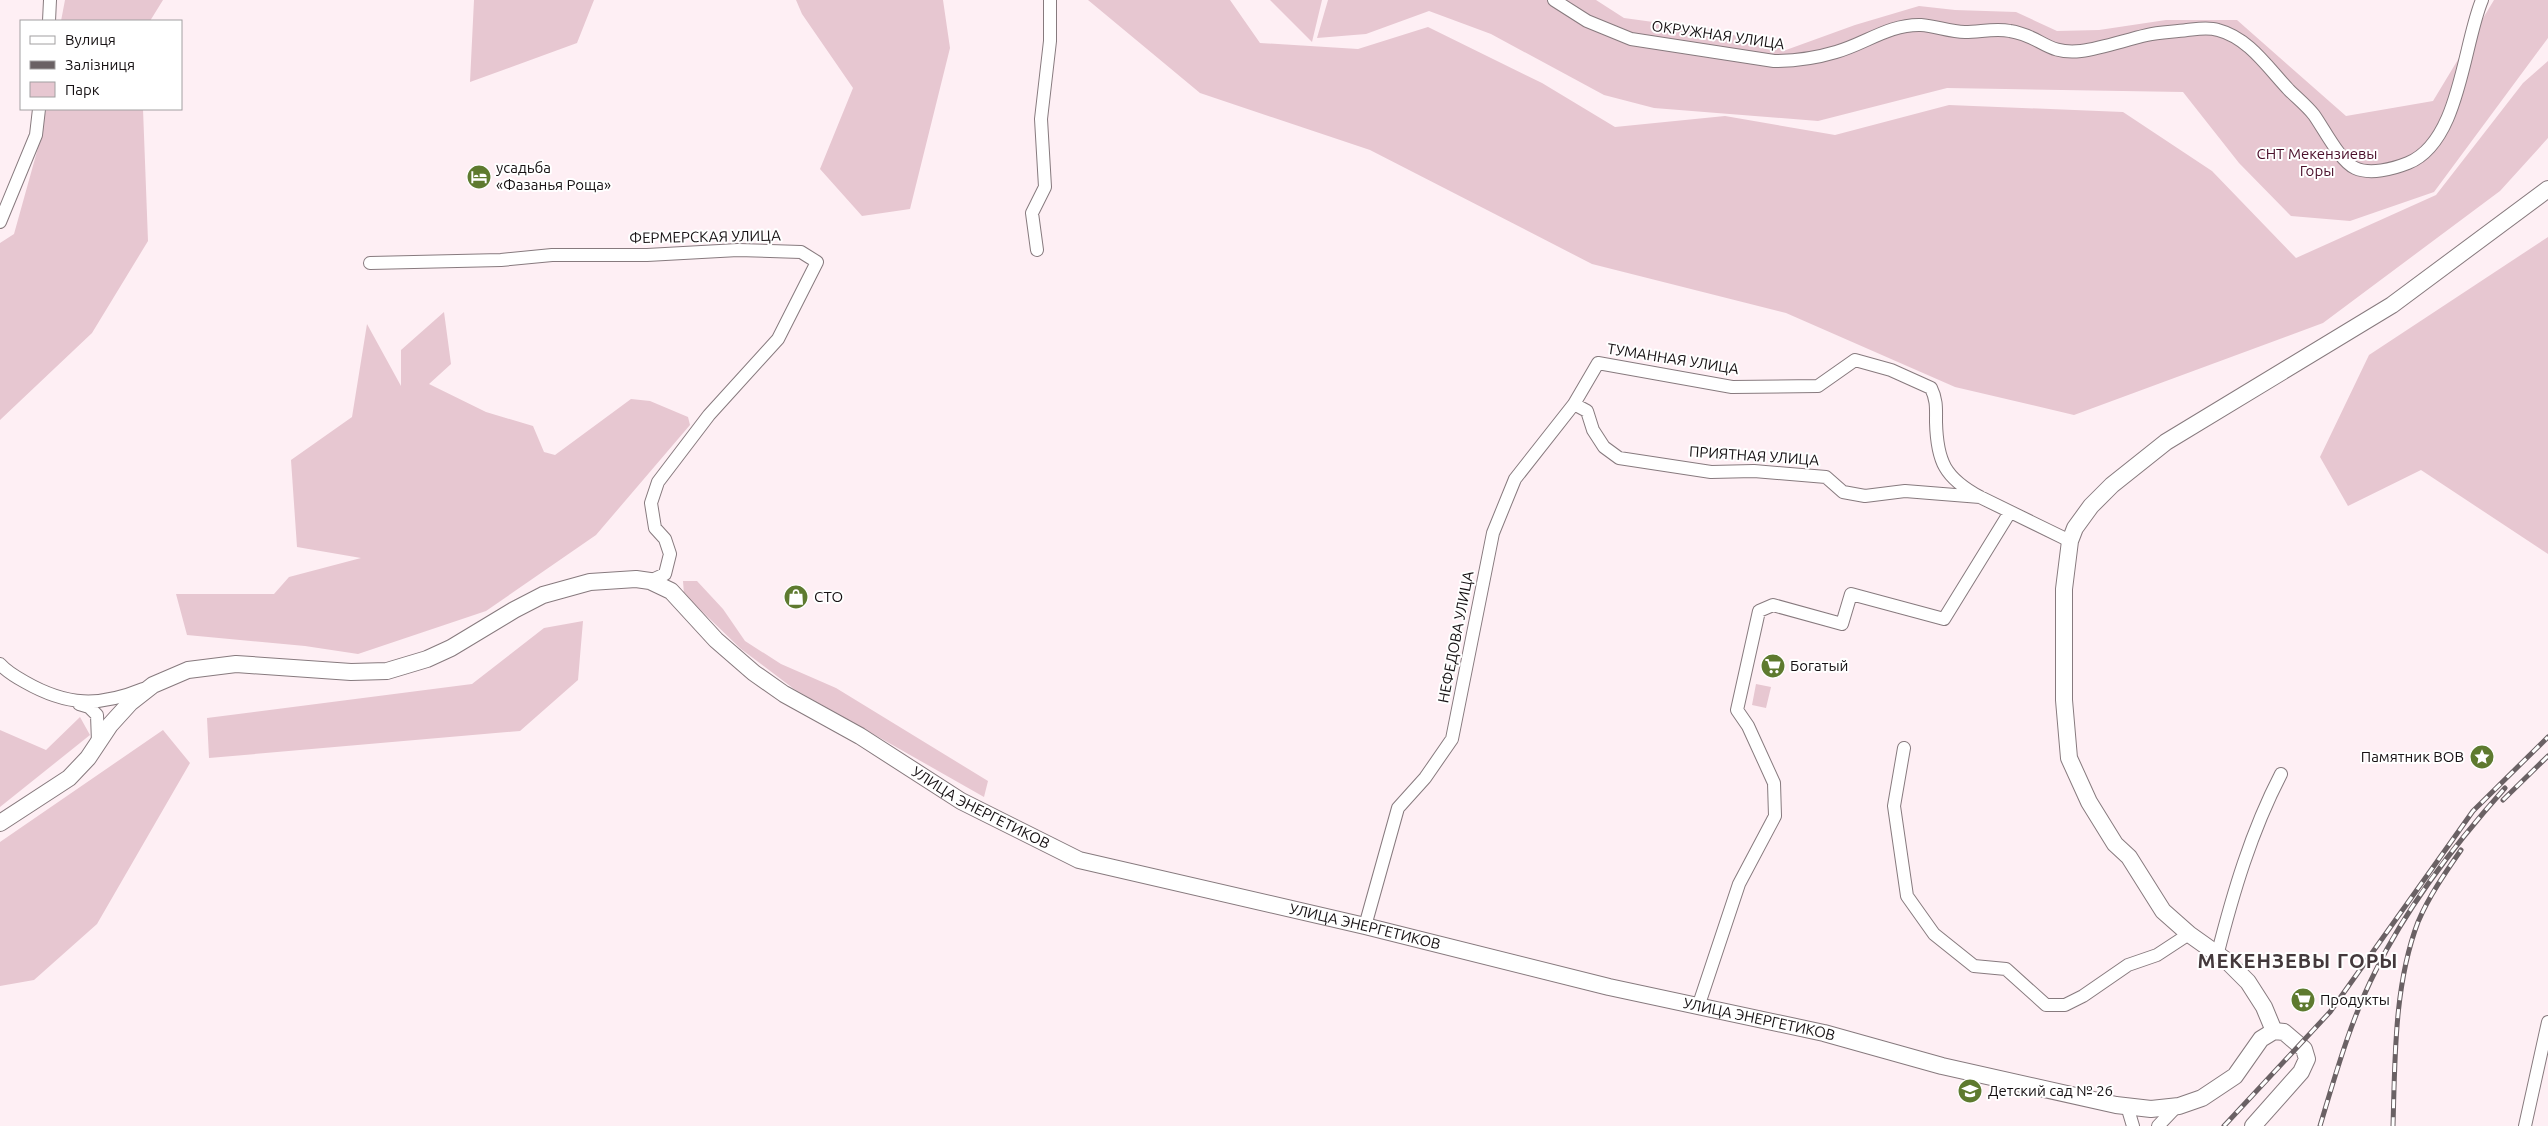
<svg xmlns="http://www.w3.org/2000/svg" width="2548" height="1126" font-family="Ubuntu,sans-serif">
<rect width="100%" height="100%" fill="#feeff4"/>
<path fill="#e7c7d1" d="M65 0H163L150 21H61Z
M474 0H594L577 43 470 82Z
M796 0H943L950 48 910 209 862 216 820 169 853 88 802 14Z
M1088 0H1230L1260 43 1358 49 1428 27 1542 83 1615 127 1725 116 1835 135 1949 105 2123 112 2212 171 2296 258 2436 195 2523 83 2548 61V138L2500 191 2323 323 2074 415 1955 387 1786 313 1592 264 1370 150 1200 93Z
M1270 0H1322L1312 42Z
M1328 0H1596L1624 18 1719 31 1786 50 1855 25 1919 6 1955 10 2016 12 2057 31 2099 30 2166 20H2237L2346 116 2433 101 2494 0H2548V38L2434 192 2350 221 2291 216 2239 163 2183 92 1947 88 1818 121 1654 108 1604 95 1491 34 1429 11 1366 34 1317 38Z
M46 109H143L148 241 92 333 0 420V243L14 234 41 137Z
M2548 237V554L2421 470 2348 506 2320 457 2369 355Z
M444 312 451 364 429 384 486 412 533 426 544 452 555 455 631 399 650 401 688 417 690 425 596 535 486 611 358 654 305 646 187 635 176 594H274L289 577 361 558 297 547 291 460 352 417 367 324 401 386V350Z
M683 581H697L723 609 745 641 781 664 836 688 988 781 984 797 794 689 741 649 684 594Z
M583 621 578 680 520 731 209 758 207 718 472 684 544 628Z
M1756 684 1771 687 1766 708 1752 705Z
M80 717 90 735 0 807V730L46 750Z
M163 730 190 763 97 924 34 980 0 986V842Z"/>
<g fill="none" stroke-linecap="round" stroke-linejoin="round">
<defs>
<path id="minor" d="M1554 0 1587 21 1631 39 1774 61C1794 61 1816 58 1836 52 1865 44 1889 24 1921 25 1936 26 1950 32 1965 32 1980 32 1995 28 2010 31 2042 36 2046 55 2081 51 2103 48 2125 40 2147 35 2159 32 2173 32 2187 30 2197 29 2208 27 2218 30 2249 38 2268 68 2289 90 2297 98 2307 106 2314 115 2324 129 2340 161 2355 168 2370 175 2393 169 2408 163 2460 142 2463 45 2482 0
M49 21 50 0
M0 222 36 135 39 109
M1037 250 1032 213 1045 187 1041 119 1050 41V0
M370 263 501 260 552 255H647L738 250 801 252 817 262 778 339 709 415 658 482 651 503 655 528 665 539 670 554 665 574 650 581
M1574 404 1587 411 1593 430 1604 447 1619 458 1711 472 1754 471 1826 477 1843 492 1865 496 1905 491 1980 497 2070 541
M0 664C7 672 16 677 25 682 67 706 99 707 143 689
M79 704 89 707 97 715 98 742
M1904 748 1894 806 1907 896 1934 934 1974 966 2006 969 2046 1005H2065L2083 996 2128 965 2157 955 2189 934
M1365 926 1398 808 1425 778 1452 739 1493 533 1515 479 1574 404 1598 363 1732 387 1818 386 1855 360 1891 370 1931 388C1937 400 1936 409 1936 422 1937 462 1945 478 1980 497
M2217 956C2233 893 2251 832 2281 774
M1699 1004 1739 884 1775 816 1774 783 1748 726 1737 710 1759 611 1773 605 1842 624 1851 594 1944 619 2010 512
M2127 1106 2133 1126
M2158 1126 2177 1106
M2525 1126 2548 1022"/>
<g id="major">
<path id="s1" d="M0 823 69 778 88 758 110 725 130 703 153 685 188 670 236 664 351 672 387 671 427 659 451 648 514 610 543 595 590 582 636 579 650 581 671 591 716 640 754 673 784 694 860 736 961 801 1079 860 1365 926 1609 987 1824 1033 1942 1066 2116 1105 2151 1109 2179 1106 2202 1098 2235 1076 2261 1039 2274 1031 2284 1032 2304 1049 2307 1059 2301 1072 2253 1126"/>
<path d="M2274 1031 2264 1007 2248 982 2227 961 2189 934 2163 911 2129 857 2115 844 2089 802 2069 758 2064 700V589L2070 541 2075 528 2091 506 2112 485 2166 442 2392 305 2548 189"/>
</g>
</defs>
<use href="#minor" stroke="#877a7e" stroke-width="14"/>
<use href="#major" stroke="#877a7e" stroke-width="18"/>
<use href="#minor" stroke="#fff" stroke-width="12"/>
<use href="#major" stroke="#fff" stroke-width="16"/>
<defs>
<path id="rail" d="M2503 800 2548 756
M2224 1126 2330 1012 2473 811 2548 737
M2320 1126C2336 1073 2351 1019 2376 970 2409 903 2456 843 2505 788
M2393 1126C2395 1060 2394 985 2418 922 2429 896 2445 873 2461 850"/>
</defs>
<use href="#rail" stroke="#6a6164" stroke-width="5"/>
<use href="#rail" stroke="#fff" stroke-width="3" stroke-dasharray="9" stroke-linecap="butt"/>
</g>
<defs>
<symbol id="hotel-disc" viewBox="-11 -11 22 22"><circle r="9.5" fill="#5e7a2f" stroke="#fff"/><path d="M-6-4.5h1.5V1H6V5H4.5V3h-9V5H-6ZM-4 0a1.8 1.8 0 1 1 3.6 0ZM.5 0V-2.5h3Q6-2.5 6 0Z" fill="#fff"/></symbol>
<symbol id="shop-disc" viewBox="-11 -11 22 22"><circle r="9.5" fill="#5e7a2f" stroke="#fff"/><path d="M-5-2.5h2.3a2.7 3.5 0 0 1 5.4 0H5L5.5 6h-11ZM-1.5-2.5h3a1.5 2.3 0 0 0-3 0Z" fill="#fff"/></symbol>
<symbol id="supermarket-disc" viewBox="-11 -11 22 22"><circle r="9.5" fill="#5e7a2f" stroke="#fff"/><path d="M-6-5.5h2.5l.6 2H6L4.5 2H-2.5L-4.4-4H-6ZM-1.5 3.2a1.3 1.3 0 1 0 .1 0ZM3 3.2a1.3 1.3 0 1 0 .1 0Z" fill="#fff"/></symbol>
<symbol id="sight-disc" viewBox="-11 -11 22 22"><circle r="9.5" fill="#5e7a2f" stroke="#fff"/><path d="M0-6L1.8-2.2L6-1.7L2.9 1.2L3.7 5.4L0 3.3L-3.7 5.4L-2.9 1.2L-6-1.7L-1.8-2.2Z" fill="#fff"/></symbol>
<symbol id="school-disc" viewBox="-11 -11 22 22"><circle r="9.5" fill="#5e7a2f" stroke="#fff"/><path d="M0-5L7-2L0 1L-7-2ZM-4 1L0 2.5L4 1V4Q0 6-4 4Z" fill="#fff"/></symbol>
</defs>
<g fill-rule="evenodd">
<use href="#hotel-disc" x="465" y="163" width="28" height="28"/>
<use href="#shop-disc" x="782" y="583" width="28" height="28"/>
<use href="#supermarket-disc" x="1759" y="652" width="28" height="28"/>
<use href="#sight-disc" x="2468" y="743" width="28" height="28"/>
<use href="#supermarket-disc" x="2289" y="986" width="28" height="28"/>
<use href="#school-disc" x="1956" y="1077" width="28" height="28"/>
</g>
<g text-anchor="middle" stroke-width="4" stroke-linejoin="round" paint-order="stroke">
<g font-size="15" fill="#161113" stroke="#fff">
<text transform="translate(1718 35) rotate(8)" y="5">ОКРУЖНАЯ УЛИЦА</text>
<text transform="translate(705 237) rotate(-1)" y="5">ФЕРМЕРСКАЯ УЛИЦА</text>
<text transform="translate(1673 359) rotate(9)" y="5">ТУМАННАЯ УЛИЦА</text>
<text transform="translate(1754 456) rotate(4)" y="5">ПРИЯТНАЯ УЛИЦА</text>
<text transform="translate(1456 637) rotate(-79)" y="5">НЕФЕДОВА УЛИЦА</text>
<text dy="5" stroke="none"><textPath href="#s1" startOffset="1134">УЛИЦА ЭНЕРГЕТИКОВ</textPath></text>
<text dy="5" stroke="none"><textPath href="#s1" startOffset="1539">УЛИЦА ЭНЕРГЕТИКОВ</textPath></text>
<text dy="5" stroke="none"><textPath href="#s1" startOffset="1944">УЛИЦА ЭНЕРГЕТИКОВ</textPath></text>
</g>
<g font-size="15" fill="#4a0f2a" stroke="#fff">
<text x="2317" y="159">СНТ Мекензиевы<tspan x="2317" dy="17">Горы</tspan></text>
</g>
<g font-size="15" fill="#161113" stroke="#fff" text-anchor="start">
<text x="496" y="173">усадьба<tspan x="496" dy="17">«Фазанья Роща»</tspan></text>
<text x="814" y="602">СТО</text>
<text x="1790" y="671">Богатый</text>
<text x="2464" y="762" text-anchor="end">Памятник ВОВ</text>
<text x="2320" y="1005">Продукты</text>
<text x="1988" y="1096">Детский сад № 26</text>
</g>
<g font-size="20" font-weight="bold" letter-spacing="1" fill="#44393c" stroke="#fff">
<text x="2298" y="968">МЕКЕНЗЕВЫ ГОРЫ</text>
</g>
</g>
<rect x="20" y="20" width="162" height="90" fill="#ffffff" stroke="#a2a0a1"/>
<rect x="30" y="36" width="25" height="8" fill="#ffffff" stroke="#a2a0a1"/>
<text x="65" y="45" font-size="15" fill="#161113">Вулиця</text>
<rect x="30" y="61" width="25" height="8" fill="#6a6164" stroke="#a2a0a1"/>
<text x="65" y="70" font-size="15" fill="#161113">Залізниця</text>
<rect x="30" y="82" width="25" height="15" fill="#e7c7d1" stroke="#a2a0a1"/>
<text x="65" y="95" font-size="15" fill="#161113">Парк</text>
</svg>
